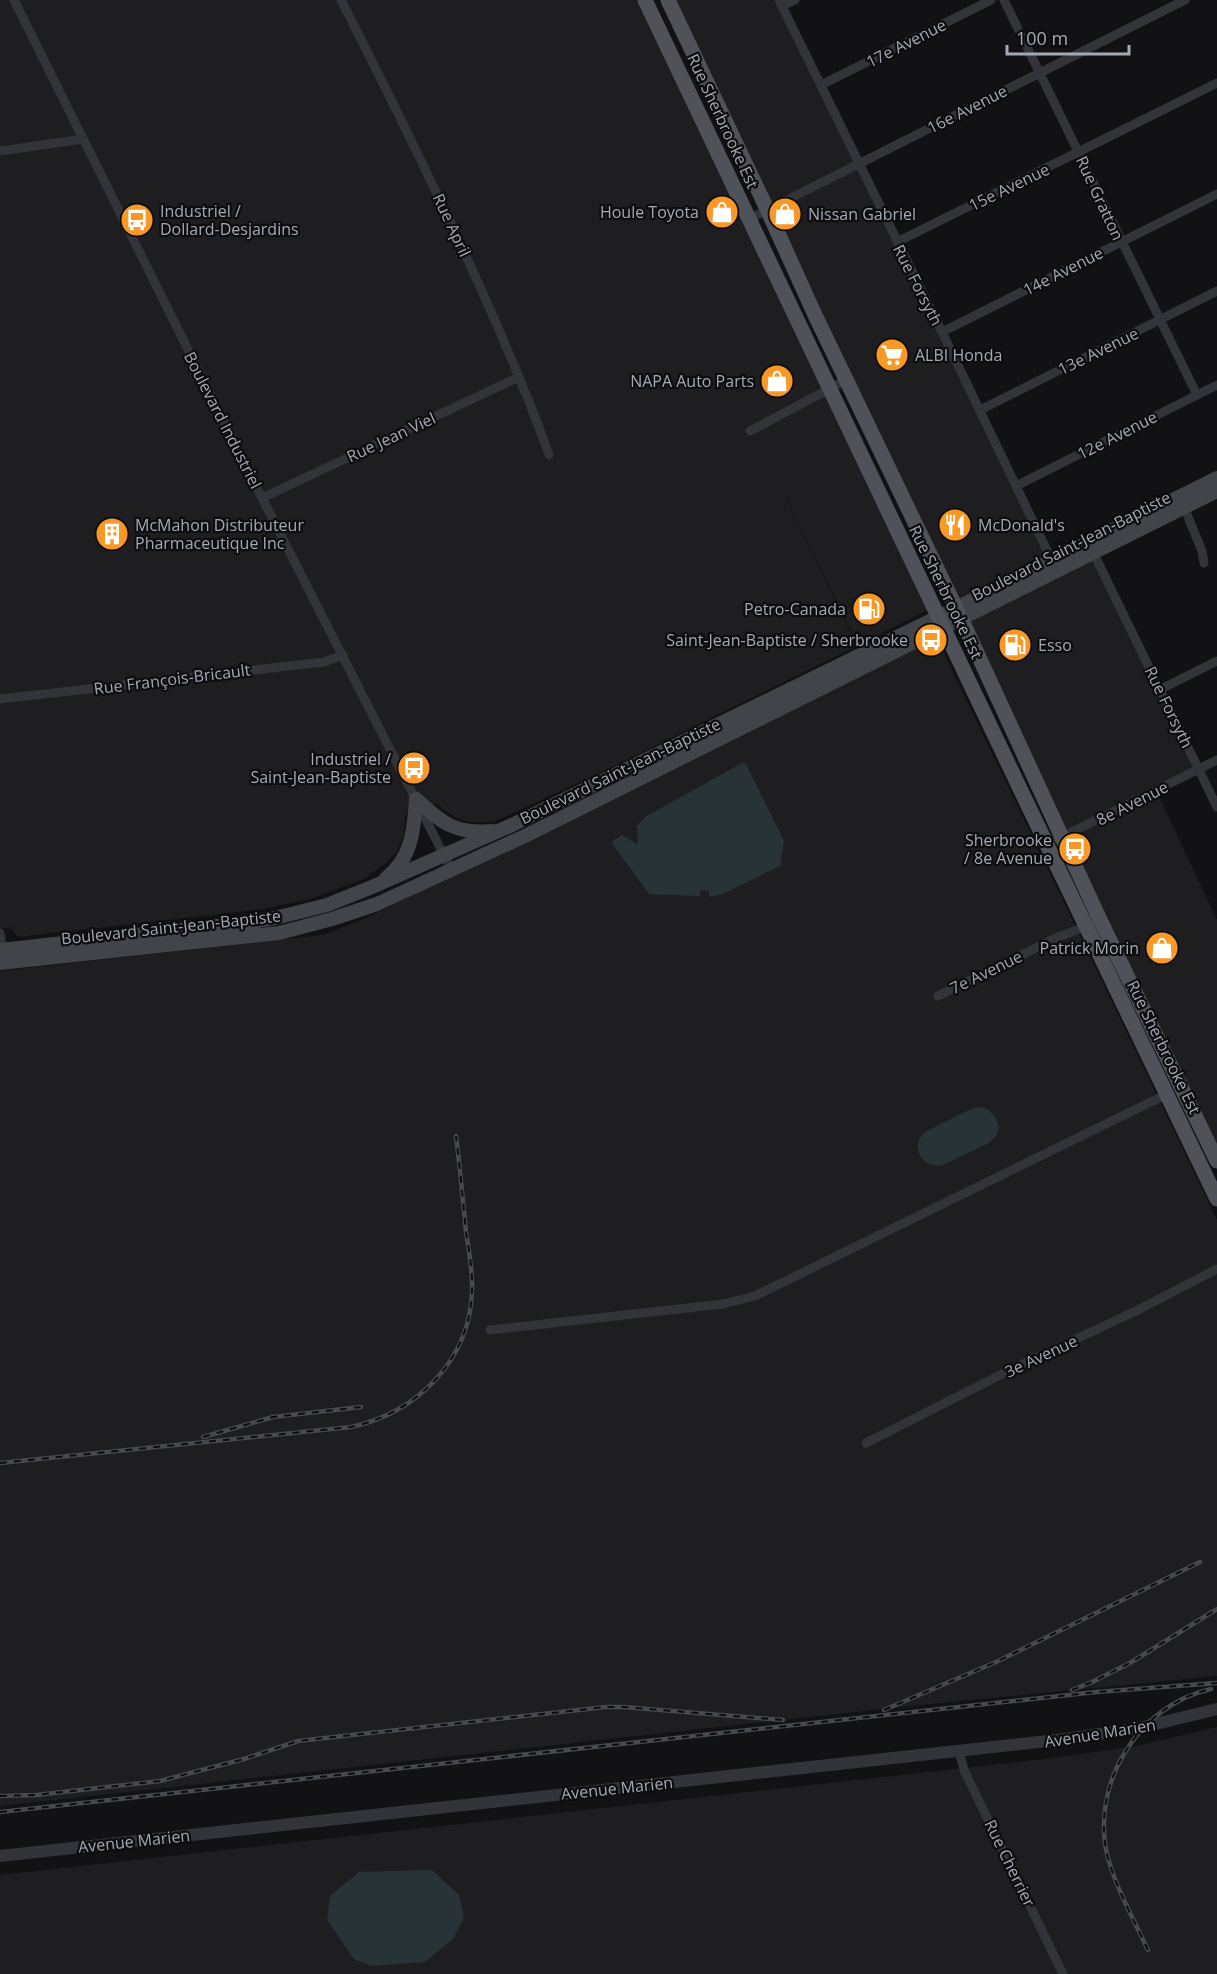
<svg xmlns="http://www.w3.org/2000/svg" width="1217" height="1974" font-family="'Open Sans',sans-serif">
<rect width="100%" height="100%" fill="#121214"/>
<path fill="#1e1e21" d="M0 0H645L934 607 858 645 775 475 857 646 600 773 493 822H471L457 818 445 811 436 803 405 814 404 835 397 851 385 864 364 879 313 898 264 909 18 937 10 927 0 929Z
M668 0H779L1051 560 1089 542 1199 769 1156 790 1217 920V1161Z
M935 635 1217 1220V1676L910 1706 0 1806V971L322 935 364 919 800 705Z
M1217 1727V1974H0V1875L1036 1760 1132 1747Z"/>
<path fill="#283338" d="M742 763 746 764 784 841 780 866 723 894 709 897V891L700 890V896L649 894 611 842 622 835 638 845 637 826 645 817Z
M981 1107C992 1110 997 1117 999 1128L996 1136 987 1144 942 1165C922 1169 909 1146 925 1132L973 1108Z
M432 1870 459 1895 464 1917 453 1939 425 1962 371 1966 354 1959 327 1920 330 1896 359 1872Z"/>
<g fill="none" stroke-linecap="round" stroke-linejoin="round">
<path stroke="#333439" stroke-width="9" d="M14 0 262 498 452 871
M341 0C394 104 446 209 493 316 513 362 533 408 549 455
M779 0 942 332 1053 563
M1004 0 1197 395
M782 6 795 0
M821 85 991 0
M0 151 83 139
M749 219 1185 0
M897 242 1217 83
M942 332 1217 194
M980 410 1217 291
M750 431 846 380
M1016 486 1217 385
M262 498 519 377
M1184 507 1202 551 1204 563
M1092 550 1217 807
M1161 689 1217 661
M0 699 324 662 343 655
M1058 839 1217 760
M0 933 3 954
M938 996 1058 937 1090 925
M490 1330 723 1304 755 1296 1167 1094
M866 1443 1012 1369 1138 1310 1217 1269
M959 1751 964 1770 1063 1974"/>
<path stroke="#333439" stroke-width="12" d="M0 1856 1057 1740 1135 1729 1217 1709"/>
<path stroke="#414449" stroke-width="14" d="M416 799C443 824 455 834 493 831
M386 878C412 858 414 830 416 799
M0 950 252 922 275 918 327 905 372 887 512 825 938 617 1217 478
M0 963 279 933 332 919 377 904 527 835 1217 491"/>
<path stroke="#4f5258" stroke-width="15" d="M645 0 1024 797 1217 1199
M668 0 767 209 815 315 966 629 1100 920 1217 1161"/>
<defs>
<path id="rail" d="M203 1437 273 1417 361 1407
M0 1463 351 1427C417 1413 470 1360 472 1291 473 1272 469 1251 466 1232 463 1200 460 1168 456 1136
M1072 1690 1092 1682 1130 1663 1217 1609
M884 1710 996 1662 1200 1562
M0 1796 36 1795 160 1781 244 1759 298 1741 606 1707H624L783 1720
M0 1812 1096 1692 1217 1683
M1148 1950C1134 1920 1117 1890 1108 1858 1089 1785 1138 1705 1211 1689"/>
</defs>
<use href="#rail" stroke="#46494e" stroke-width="4.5"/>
<use href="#rail" stroke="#0d0d0f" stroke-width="2" stroke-dasharray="7" stroke-linecap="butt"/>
</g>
<defs>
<symbol id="shop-disc" viewBox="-11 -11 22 22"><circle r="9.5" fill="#f79827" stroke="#0d0d0f"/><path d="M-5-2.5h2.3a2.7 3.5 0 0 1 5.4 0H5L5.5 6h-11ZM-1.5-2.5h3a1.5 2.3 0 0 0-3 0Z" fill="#fff"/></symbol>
<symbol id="bus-disc" viewBox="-11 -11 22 22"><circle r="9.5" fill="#f79827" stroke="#0d0d0f"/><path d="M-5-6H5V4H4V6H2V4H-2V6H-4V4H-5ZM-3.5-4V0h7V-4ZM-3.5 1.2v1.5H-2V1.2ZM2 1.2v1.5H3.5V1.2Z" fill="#fff"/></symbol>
<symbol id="supermarket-disc" viewBox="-11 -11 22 22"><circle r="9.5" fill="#f79827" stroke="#0d0d0f"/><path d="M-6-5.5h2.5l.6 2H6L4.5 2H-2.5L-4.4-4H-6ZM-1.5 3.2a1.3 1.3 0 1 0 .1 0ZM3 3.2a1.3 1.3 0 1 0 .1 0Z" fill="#fff"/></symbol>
<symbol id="restaurant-disc" viewBox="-11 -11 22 22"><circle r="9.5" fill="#f79827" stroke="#0d0d0f"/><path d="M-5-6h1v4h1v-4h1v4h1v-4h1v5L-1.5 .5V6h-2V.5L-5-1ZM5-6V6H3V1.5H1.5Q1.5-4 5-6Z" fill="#fff"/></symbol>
<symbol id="building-disc" viewBox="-11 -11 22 22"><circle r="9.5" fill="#f79827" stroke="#0d0d0f"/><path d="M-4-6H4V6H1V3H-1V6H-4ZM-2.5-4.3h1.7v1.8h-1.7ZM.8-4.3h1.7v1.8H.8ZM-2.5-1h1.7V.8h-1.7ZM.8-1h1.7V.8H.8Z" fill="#fff"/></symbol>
<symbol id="fuel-disc" viewBox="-11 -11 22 22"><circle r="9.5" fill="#f79827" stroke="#0d0d0f"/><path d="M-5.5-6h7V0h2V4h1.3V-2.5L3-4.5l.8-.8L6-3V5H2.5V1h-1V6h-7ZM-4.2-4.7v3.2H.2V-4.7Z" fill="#fff"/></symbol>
</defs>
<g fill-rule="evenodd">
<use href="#shop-disc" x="703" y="193" width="38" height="38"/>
<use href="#shop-disc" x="766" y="195" width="38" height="38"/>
<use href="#bus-disc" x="118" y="201" width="38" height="38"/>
<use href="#supermarket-disc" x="873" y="336" width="38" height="38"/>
<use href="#shop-disc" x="758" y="362" width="38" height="38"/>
<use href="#restaurant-disc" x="936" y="506" width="38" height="38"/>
<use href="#building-disc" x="93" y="515" width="38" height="38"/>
<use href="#fuel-disc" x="850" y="590" width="38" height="38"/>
<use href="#bus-disc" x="912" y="621" width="38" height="38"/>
<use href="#fuel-disc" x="996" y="626" width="38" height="38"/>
<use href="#bus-disc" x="395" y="749" width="38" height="38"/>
<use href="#bus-disc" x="1056" y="830" width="38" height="38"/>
<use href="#shop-disc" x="1143" y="929" width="38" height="38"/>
</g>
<g text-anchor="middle" stroke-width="4.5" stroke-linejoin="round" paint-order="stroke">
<g font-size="16" fill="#a3aab5" stroke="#0d0d0f">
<text transform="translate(906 43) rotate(-27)" y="6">17e Avenue</text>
<text transform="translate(967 109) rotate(-27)" y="6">16e Avenue</text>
<text transform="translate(723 121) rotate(65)" y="6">Rue Sherbrooke Est</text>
<text transform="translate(1009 187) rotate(-26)" y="6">15e Avenue</text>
<text transform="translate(1100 198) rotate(65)" y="6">Rue Gratton</text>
<text transform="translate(452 225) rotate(65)" y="6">Rue April</text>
<text transform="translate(1063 271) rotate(-27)" y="6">14e Avenue</text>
<text transform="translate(918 285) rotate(63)" y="6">Rue Forsyth</text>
<text transform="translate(1098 351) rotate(-26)" y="6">13e Avenue</text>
<text transform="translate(223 420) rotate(63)" y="6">Boulevard Industriel</text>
<text transform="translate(1117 435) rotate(-27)" y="6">12e Avenue</text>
<text transform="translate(391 437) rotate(-25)" y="6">Rue Jean Viel</text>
<text transform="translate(1071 546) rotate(-27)" y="6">Boulevard Saint-Jean-Baptiste</text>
<text transform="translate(946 592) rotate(64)" y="6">Rue Sherbrooke Est</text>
<text transform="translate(172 679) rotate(-7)" y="6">Rue François-Bricault</text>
<text transform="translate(1169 707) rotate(64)" y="6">Rue Forsyth</text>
<text transform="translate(620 771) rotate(-26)" y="6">Boulevard Saint-Jean-Baptiste</text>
<text transform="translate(1132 803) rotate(-27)" y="6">8e Avenue</text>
<text transform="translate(171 927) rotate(-6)" y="6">Boulevard Saint-Jean-Baptiste</text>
<text transform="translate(986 972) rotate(-26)" y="6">7e Avenue</text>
<text transform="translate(1164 1047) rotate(64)" y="6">Rue Sherbrooke Est</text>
<text transform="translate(1041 1356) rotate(-25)" y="6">3e Avenue</text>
<text transform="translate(1100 1733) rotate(-9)" y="6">Avenue Marien</text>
<text transform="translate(617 1788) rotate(-6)" y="6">Avenue Marien</text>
<text transform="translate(134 1841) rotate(-6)" y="6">Avenue Marien</text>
<text transform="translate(1010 1863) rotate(64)" y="6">Rue Cherrier</text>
</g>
<g font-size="16" fill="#a3aab5" stroke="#0d0d0f" text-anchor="end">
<text x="160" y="217" text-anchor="start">Industriel /<tspan x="160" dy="18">Dollard-Desjardins</tspan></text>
<text x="699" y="218">Houle Toyota</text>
<text x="808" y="220" text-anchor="start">Nissan Gabriel</text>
<text x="915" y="361" text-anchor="start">ALBI Honda</text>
<text x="754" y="387">NAPA Auto Parts</text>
<text x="135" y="531" text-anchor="start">McMahon Distributeur<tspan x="135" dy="18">Pharmaceutique Inc</tspan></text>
<text x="978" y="531" text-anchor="start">McDonald's</text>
<text x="846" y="615">Petro-Canada</text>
<text x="908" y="646">Saint-Jean-Baptiste / Sherbrooke</text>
<text x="1038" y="651" text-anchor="start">Esso</text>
<text x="391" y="765">Industriel /<tspan x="391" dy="18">Saint-Jean-Baptiste</tspan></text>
<text x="1052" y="846">Sherbrooke<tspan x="1052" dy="18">/ 8e Avenue</tspan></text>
<text x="1139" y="954">Patrick Morin</text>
</g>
</g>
<path d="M1007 45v9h122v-9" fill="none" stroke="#a3aab5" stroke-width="3"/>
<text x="1016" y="45" font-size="18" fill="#a3aab5" stroke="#0d0d0f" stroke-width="4.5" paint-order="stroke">100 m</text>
</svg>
